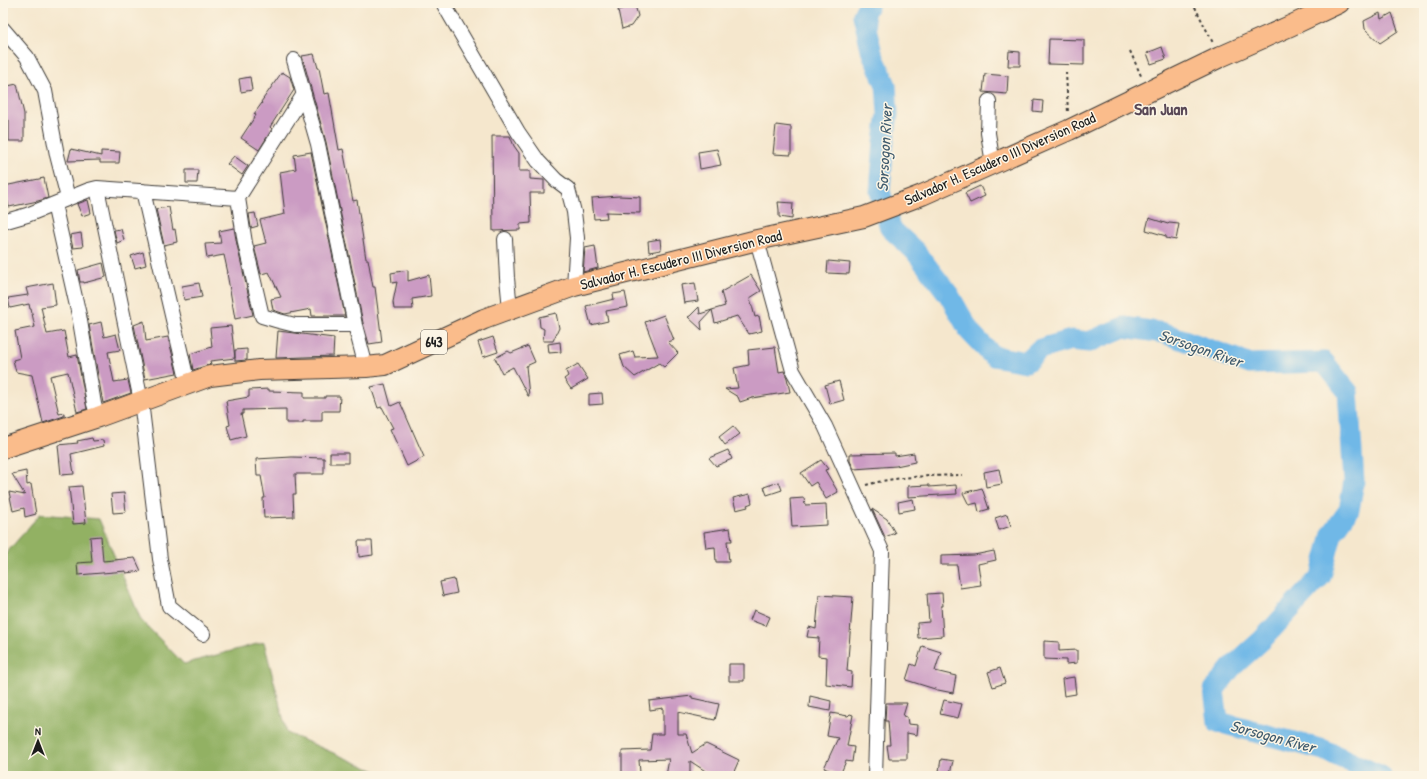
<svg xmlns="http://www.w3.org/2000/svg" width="1427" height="779" font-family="'Patrick Hand',sans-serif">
<rect width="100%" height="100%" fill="#fcf5e5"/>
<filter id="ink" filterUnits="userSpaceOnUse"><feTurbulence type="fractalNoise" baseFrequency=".025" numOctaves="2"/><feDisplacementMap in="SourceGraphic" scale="8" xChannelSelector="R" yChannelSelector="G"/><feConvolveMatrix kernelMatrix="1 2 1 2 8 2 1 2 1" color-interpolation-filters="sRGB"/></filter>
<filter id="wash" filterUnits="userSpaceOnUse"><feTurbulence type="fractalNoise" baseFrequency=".012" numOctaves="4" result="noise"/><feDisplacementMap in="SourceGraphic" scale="16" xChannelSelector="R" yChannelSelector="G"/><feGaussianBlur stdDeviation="0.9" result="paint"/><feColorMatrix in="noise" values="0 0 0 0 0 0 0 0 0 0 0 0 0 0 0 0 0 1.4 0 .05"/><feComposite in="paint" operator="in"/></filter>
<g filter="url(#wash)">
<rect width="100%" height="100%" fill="#f5e7cd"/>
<path fill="#92b163" stroke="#576640" d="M40 514 99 519 141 620 184 664 264 642 287 733 387 776H3V557Z"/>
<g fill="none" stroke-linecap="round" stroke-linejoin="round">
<path stroke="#70b8e7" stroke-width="21" d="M869 3 863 15 872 53 886 85 888 114 884 141 880 191 890 228 915 251 949 295 970 332 993 356 1026 362 1040 349 1071 340 1089 342 1124 327 1164 333 1250 364 1324 362 1348 392 1354 481 1349 510 1332 534 1321 576 1262 640 1231 668 1214 690 1218 722 1324 750 1381 776"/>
</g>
<g id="blocks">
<path fill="#cb9bc3" d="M635 5 638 16 631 26 622 29 618 10Z
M1380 13 1381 19 1392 13 1398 31 1380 43 1365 29 1364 21Z
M1049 39 1084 40V65L1048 64Z
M1162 47 1166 59 1151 64 1147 53Z
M1009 51 1020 52V66H1008Z
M314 54 318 68H319L324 94 329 93 339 150 343 149 353 201 357 200 366 259H368L373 287H375L382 342 369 344 363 323 326 142 302 56Z
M282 72 290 77 294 90 270 127 272 129 259 150 241 138 256 115 254 114 262 103 261 102Z
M985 74 1008 76 1007 94 983 92Z
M250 77 252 90 241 92 239 79Z
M17 84 24 114V141H9V120L3 121V87Z
M1034 100 1043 101 1042 112 1033 111Z
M776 125 791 127V155L773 154Z
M492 136H510L514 146 519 153V171H530V179L544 180V193H530L531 223 520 224V230L493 231Z
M71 149 101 156V151L120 152 119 163H100V160L68 161Z
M717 149 721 165 700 169 698 152Z
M311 152 345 316H312L311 309 285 314 273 310 271 299 281 297 269 272 261 274 254 246 266 243 260 220 285 214 280 172 296 169 294 155Z
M234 156 248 166 242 175 227 164Z
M186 170H198L197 183H186Z
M44 178 48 198 38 201 9 207 4 186Z
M980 186 985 196 970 203 965 193Z
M619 196 640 197V213L606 212 607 218 594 219 592 198Z
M88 200 91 213 82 216 77 204Z
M778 202 793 203 792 219 779 217V210Z
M169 207 173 230 175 229 177 242 164 245 156 209Z
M255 213 258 226 251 228 249 214Z
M1149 218 1168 224 1169 223 1179 224 1176 240 1166 238V236L1146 230Z
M234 228 237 245 253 315 235 319 227 273H228L224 255 207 258 205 244 221 243 219 231Z
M121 229 124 240 117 243 114 230Z
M81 233 83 247 73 248 70 235Z
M660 239 661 250 649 252 648 241Z
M595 246 598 268 583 272 585 248Z
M143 252 146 265 135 268 131 256Z
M828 261 850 263 849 274 827 273Z
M103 263 106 277 84 283V282H80L78 270Z
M408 270V281L429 275 431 296 412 299 413 309H394L393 302 397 282 392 283 391 273Z
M751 275 761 291 750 298 755 317 759 316 762 331 749 334 737 316 715 323 712 310 725 306 721 292Z
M53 283 56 305 41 307 47 334 64 331 69 357 77 355 87 409 77 412 68 372 50 376 59 414 64 413V416L43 423 32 375 16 372 13 360 20 358 15 331 35 327 31 309H30L29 304 10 308 8 298 28 295 26 288Z
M199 283 202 297 184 300 182 286Z
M695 283 698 301 684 303 681 285Z
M625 292 628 307 606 311 608 321 591 325 586 306 614 299 613 294Z
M699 307 700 314 712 310 701 322 702 330 688 317 690 316Z
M556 313 559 328 553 341H543L544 329 540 327 539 317Z
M664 315 674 340 668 342 678 353 664 367 659 363 635 377 624 367 620 355 633 351 635 357 658 356 645 322Z
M144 321 146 341 168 337 177 373 145 379 134 325Z
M101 322 104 337 116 334 120 350 108 352 114 382 128 380 131 393 103 403 89 325Z
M231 326 235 358 210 361 211 364 193 370 190 354 212 347 210 328Z
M278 331 334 338 333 356 276 358Z
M493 337 498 352 483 357 478 342Z
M560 342 561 352 549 353 548 344Z
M528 346 535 362 526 366 529 396H528L513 367 502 373 495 358 508 351 511 353Z
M775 347 779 372 784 371 787 378 790 392 752 398 740 402 738 397 725 389 738 388 734 368 749 365 748 350Z
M247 349V360L235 361V350Z
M578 364 588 379 571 389 564 379 568 376 566 371Z
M839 381 844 400 830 404 825 385Z
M385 384 391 406 400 402 424 457 407 466 390 429 393 428 382 407 378 408 371 387Z
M269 389V391L304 392V398H325V396H340L339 411H322V421H303V423H286V409L243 410V414H241L246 436 231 440 227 426 230 425 226 401 249 397V390Z
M602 393 603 404 589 405V394Z
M733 426 740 434 725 445 719 437Z
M92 438 93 441 103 440 104 446 71 454 74 474 61 475 58 445 78 443 77 441Z
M728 450 732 459 716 466 709 458Z
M330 453H348V463H330Z
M895 453V456L914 453 915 462 896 466 854 469 850 461V454Z
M292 457 324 458V474H295L296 494H293L294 517 264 518 263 498H265L261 476H257L256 459Z
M821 460 828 469 825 470 838 492 826 499 816 482 810 486 801 473Z
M999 469 1002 484 986 487 984 472Z
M26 471 27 485 31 484 36 514 25 517 24 508 13 511 9 492 25 495 12 474Z
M779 482 782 490 767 495 764 487Z
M929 485V487L956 485 957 494 908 497V486Z
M82 486 86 523 73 524 69 487Z
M982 488 989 509 979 512 977 503 969 505 963 493Z
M124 493 126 512 113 513 111 494Z
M750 494 752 503 747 505 748 507 736 510 733 498Z
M804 498 805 505 826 504 827 525 792 527 790 499Z
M913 499 915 509 899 512 898 502Z
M872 509 887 519 895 533 885 537Z
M1007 514 1011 526 999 530 995 518Z
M730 528 732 541H727L729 562H716L715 547 706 548 704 532Z
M101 536 103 561 135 558 141 571 126 573V571L78 575 77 563 92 562 90 537Z
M358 541H372L373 555 359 557Z
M994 551 996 560 978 564 981 585 960 588 957 565H941V556L974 555Z
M454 579 457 593 443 596 440 582Z
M942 593 943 606H941L943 636 918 638 917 623 929 622 927 594Z
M819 595 853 597 847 671 852 672 851 687 826 684 827 657 818 656 819 638 807 637 809 627 816 629Z
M754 610 770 617 766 626 750 620Z
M1044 641 1059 642V651L1077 650V663L1066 664V660L1044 659Z
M922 646 941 652 935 671 956 676 953 693 938 690 906 680 911 664 916 666Z
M729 664H744V681H729Z
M1000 668 1005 683 993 687 988 672Z
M1074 677 1076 694 1064 696 1062 679Z
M692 696V698L719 704 715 720 678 712V734H686L692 753 706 744 739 760 732 776H713L690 761V776H666L669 759 639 760 640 773 628 776H622V751L650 750 652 734H663V708L650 710 649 701Z
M810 696 831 701 830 711 809 707Z
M944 700 962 704 958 718 940 714Z
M886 703H907L903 716 907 717 908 724 918 725 917 735 907 733V759H889L887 745H890L888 721H885Z
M831 713 848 716 850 714 853 715 847 746 854 747 852 762 846 761 840 775 824 768 838 738 827 736Z
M941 759 953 761 950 773 939 771Z"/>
</g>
</g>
<g filter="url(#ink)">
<use href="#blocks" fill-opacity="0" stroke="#3d3a37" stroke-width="1"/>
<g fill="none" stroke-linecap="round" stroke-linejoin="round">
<defs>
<path id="minor" d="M443 3 518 132 538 161 556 180 568 189 574 212 577 238 574 286
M3 29 27 57 45 91 57 155 68 198
M294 60 318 144 355 325 366 367
M989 101 988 133 993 164
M97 188 141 401 160 559 169 606 203 634
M143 191 188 384
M238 198 304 94
M54 204 79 315 94 404 98 417
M3 222 27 215 89 190 97 188 238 198 245 243 262 316 279 321 295 325H355
M505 239 507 278 510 309
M757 240 793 371 825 426 882 551 875 776"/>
<path id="highway" d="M3 448 98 417 210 376 259 370 366 367 385 365 484 319 574 286 757 240 864 217 922 195 1069 130 1220 57 1290 26 1339 3"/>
</defs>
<use href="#minor" stroke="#3d3a37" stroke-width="16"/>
<use href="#highway" stroke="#3d3a37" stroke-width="22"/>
<path stroke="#3d3a37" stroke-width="2" stroke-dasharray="3 3" stroke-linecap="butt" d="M1195 7 1213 43
M1130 51 1142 78
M1066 72 1068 113
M866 485C897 476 930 476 962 475"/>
<use href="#minor" stroke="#fff" stroke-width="14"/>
<use href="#highway" stroke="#fabc8b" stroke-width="20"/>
</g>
</g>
<g text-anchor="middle" stroke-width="3" stroke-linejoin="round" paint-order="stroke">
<rect fill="#fcf5e5" stroke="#5f5d58" stroke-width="1" x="421" y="330" width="26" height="24" rx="3"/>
<g font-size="14" font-weight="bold" fill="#1c1c1c">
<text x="434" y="347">643</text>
</g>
<g font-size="15" fill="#1c1c1c" stroke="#fcf5e5">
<text transform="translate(1000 159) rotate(-24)" y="5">Salvador H. Escudero III Diversion Road</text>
<text transform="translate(681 260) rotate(-14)" y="5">Salvador H. Escudero III Diversion Road</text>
</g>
<g font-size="16" font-style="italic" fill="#3e5a6d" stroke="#fcf5e5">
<text transform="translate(884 148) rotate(-87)" y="6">Sorsogon River</text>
<text transform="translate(1201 348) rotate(19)" y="6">Sorsogon River</text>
<text transform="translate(1273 736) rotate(15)" y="6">Sorsogon River</text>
</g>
<g font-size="17" font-weight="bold" fill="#594856" stroke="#fcf5e5">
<text x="1161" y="115">San Juan</text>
</g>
</g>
<rect width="1427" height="779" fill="none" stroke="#fcf5e5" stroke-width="16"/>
<g transform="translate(38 741)" stroke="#fcf5e5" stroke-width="3" paint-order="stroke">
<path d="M0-3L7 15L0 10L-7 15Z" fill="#1c1c1c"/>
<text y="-6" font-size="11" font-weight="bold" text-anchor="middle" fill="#1c1c1c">N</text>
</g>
</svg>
